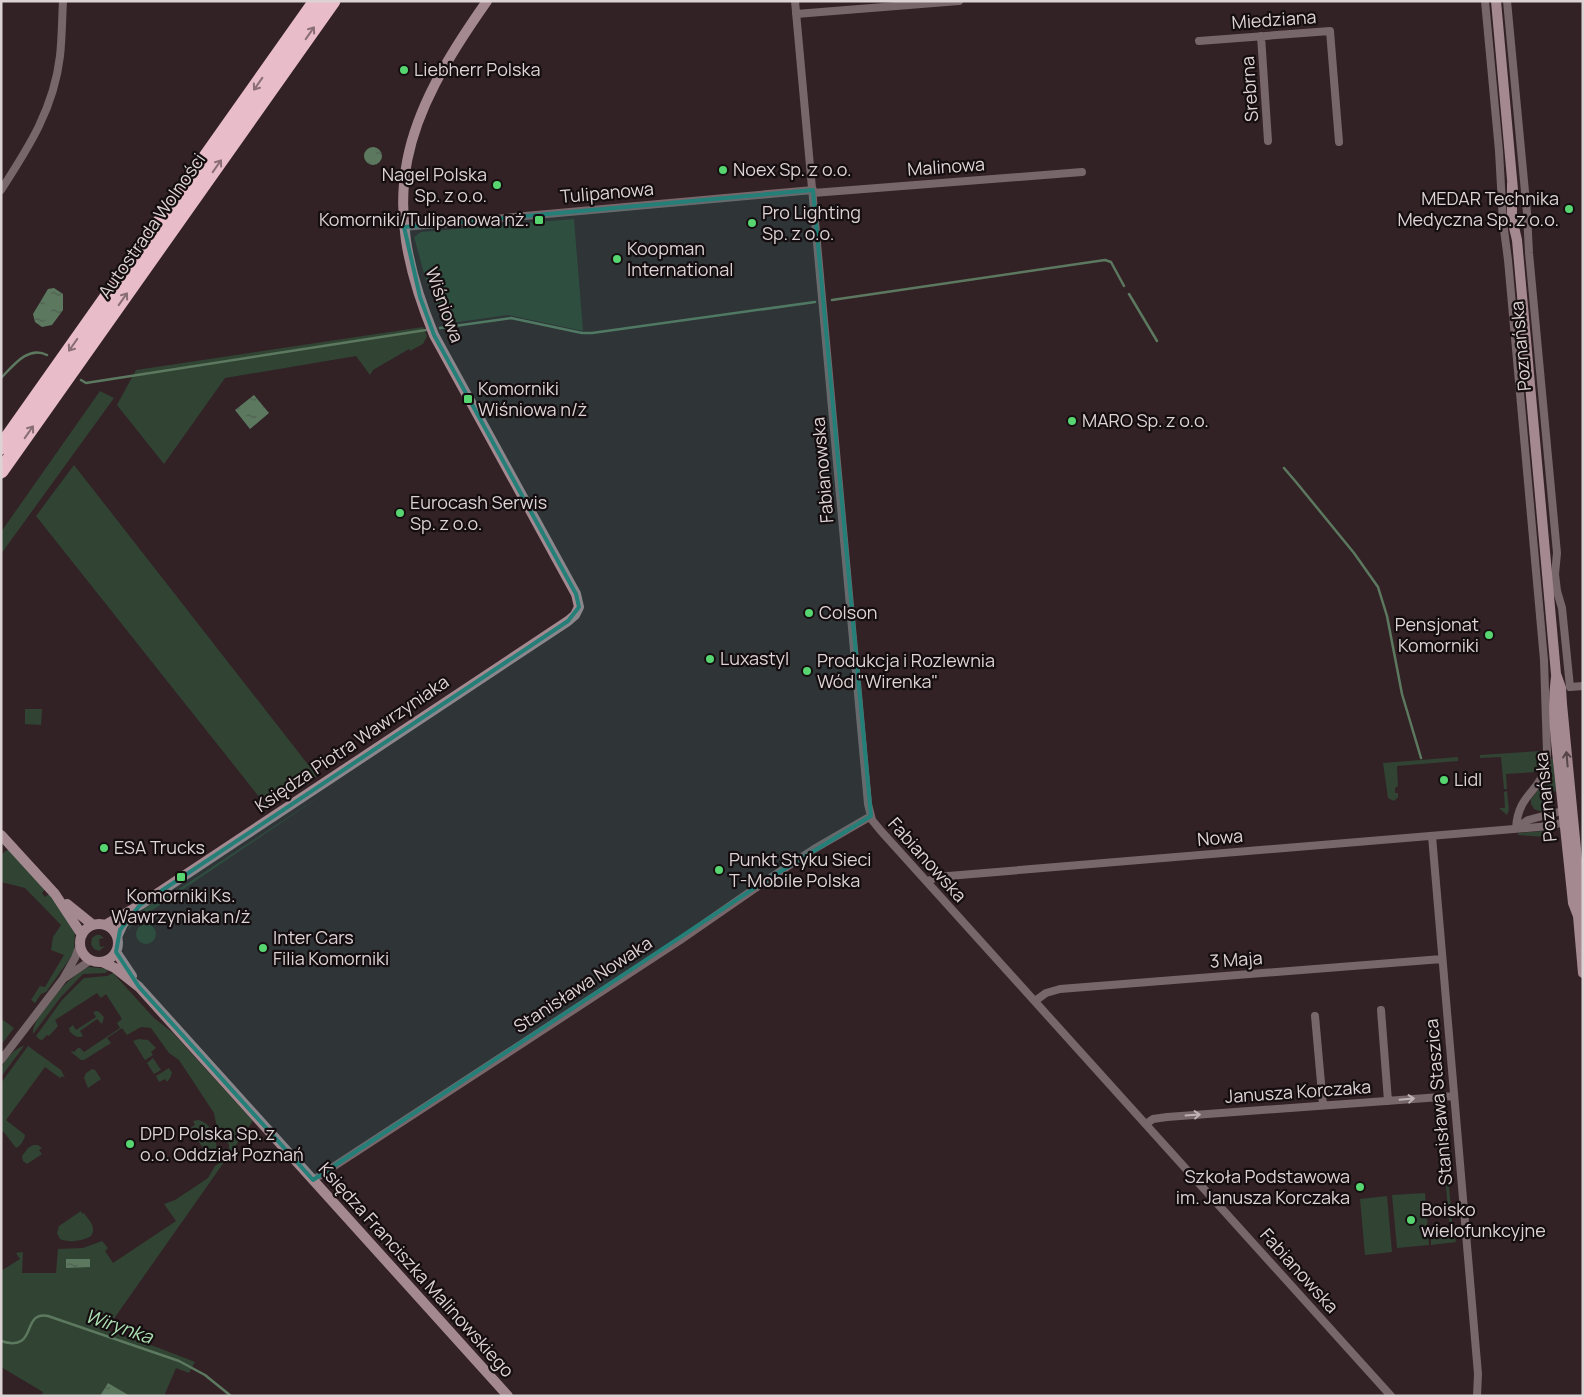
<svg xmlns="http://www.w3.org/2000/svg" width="1584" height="1397" font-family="Manrope,sans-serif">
<defs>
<pattern id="water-ripples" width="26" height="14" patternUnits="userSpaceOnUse" patternTransform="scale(1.25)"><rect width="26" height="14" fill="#5c795f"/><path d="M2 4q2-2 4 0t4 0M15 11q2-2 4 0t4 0" fill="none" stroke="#505f51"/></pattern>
</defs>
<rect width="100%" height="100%" fill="#322226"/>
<path fill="#314333" d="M574 219 583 331 508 315 444 324 425 277 414 237 421 232Z
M423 327 427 336 423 344 410 351 409 349 373 370 370 375 356 356 225 378 164 464 117 405 136 370Z
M100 391 114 398 1 554V532Z
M74 465 317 776 268 808 36 516Z
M25 709H42L41 725 25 724Z
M1540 751 1539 766 1537 772 1506 774 1507 789H1504L1501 757 1480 758V755Z
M1458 757V761L1397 766 1398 786 1395 788V793H1398V797L1394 801 1388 798 1383 763Z
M1551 759H1553L1556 791 1552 792 1548 790 1547 779Z
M1545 781 1547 809 1546 811 1542 812 1534 809 1531 804V799Z
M328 791 135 922 128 930C131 918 150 902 162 900Z
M1507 791 1509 810 1507 815 1499 808H1505L1504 792Z
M1544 831 1548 832 1547 837 1518 835V833Z
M7 850 10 851 45 889 42 893 45 897 49 894 75 930 74 952 71 957 46 992 41 994 35 1003 31 1000 40 986 45 987 64 955 51 950 53 937 61 925 25 888 1 882 2 854Z
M136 934a10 10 0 1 1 20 0a10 10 0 1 1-20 0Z
M96 935H100L104 938 99 939 100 947 105 946 99 951 94 949 91 944 92 938Z
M89 967 110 969 105 973 83 974 61 997 33 1034C31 1016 72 973 89 967Z
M113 973 154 1018 172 1032 253 1121 106 1330 159 1348 195 1362 189 1373 176 1368 164 1396H41L43 1392 1 1367V1271L20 1259 16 1253 23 1252 22 1273H56L58 1249 83 1248 102 1241 108 1248 105 1251 113 1263 176 1221 164 1204 175 1200 208 1178 215 1166 225 1159 228 1155 229 1145 216 1123 214 1113 179 1060 169 1053 151 1028 141 1027 127 1035 122 1028 107 1038 111 1043 84 1060H81L71 1052 72 1051 74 1052 78 1048H80L84 1052 120 1028 117 1023 122 1019 106 994 101 998 97 993 55 1020 58 1026 49 1036 47 1035 42 1040 39 1039 36 1036 62 1000 84 978 107 976Z
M98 1011 104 1017 102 1024 97 1019 80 1031 83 1036C77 1039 74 1035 70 1032L69 1028 73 1025 76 1030 96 1017 93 1012Z
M3 1020 14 1028 1 1045V1023Z
M139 1039 148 1040 156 1048 151 1052 153 1055 145 1060 133 1041Z
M24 1046 1 1077C1 1074 1 1072 1 1069 3 1061 16 1047 24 1046Z
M28 1046 61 1070 65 1078 62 1076 60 1078 45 1067 6 1120 25 1135C25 1139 20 1147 16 1148L3 1131 1 1132V1083Z
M153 1058 161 1070 154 1074 147 1063Z
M169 1068 172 1073 170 1078 167 1082 165 1079 159 1082 156 1076Z
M92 1069 95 1070 101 1079 88 1088 84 1078 86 1073Z
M198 1120C212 1122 223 1147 212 1157L208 1156 190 1128 195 1125 193 1121Z
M33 1145H38L42 1148 39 1150 42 1154 27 1164 23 1161 22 1156 28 1148Z
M1445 1176H1448L1453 1231H1450Z
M1425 1193 1429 1245 1397 1248 1392 1195Z
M1387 1196 1392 1252 1365 1255 1360 1199Z
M81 1211 82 1214 84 1213C89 1221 97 1226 91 1236 83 1241 69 1243 60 1239L57 1233 59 1226Z
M1455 1237 1456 1242 1431 1245V1239Z"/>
<path fill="url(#water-ripples)" d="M364 156a9 9 0 1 1 18 0a9 9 0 1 1-18 0Z
M54 288 63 294V310L52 325 42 327 35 322 33 314 48 289Z
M254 395 269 413 250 429 235 410Z
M66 1259H90V1267L66 1268Z
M108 1383 130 1396H100Z"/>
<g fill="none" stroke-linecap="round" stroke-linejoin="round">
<path stroke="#5c795f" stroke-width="2.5" d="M1129 294 1157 341
M832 300 1105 260 1111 262 1124 286
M440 328 511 318 582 333H592L815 302
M1 378C13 366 28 345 47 355
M81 380 86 383 426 330
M1284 468 1296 482 1354 553 1378 587 1387 616 1402 694 1421 758
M1 1341C39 1353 20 1311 48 1316L179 1361 205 1375 231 1396"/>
<path stroke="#77666a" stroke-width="8" d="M795 1 868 804 872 820 881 831 1391 1396
M1485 1 1499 151 1503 222 1508 260 1544 660 1547 752 1546 769C1536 794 1518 796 1516 828
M1507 1 1527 213 1529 253 1557 553 1555 574 1557 591 1562 608 1570 687 1583 686
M796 14 959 1
M1261 36 1268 141
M1199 41 1330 31 1339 142
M1 190C29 147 54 108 60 56 62 38 62 19 63 1
M813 193 1082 172
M404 227 813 190
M1516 828 1528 820 1562 811
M1432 836 1478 1374 1477 1396
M927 882 936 877 1550 826 1564 822
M63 979 91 960
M1035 1001 1046 993 1060 989 1442 959
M1381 1010 1388 1101
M1315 1016 1323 1105
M1 1060 63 979 75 958 80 945
M1146 1124 1153 1119 1167 1117 1454 1096
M313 1180 679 941 773 876 814 849 871 816"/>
<path stroke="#a58990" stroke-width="10" d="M1496 1 1513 190
M1512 184V219L1517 240 1556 674 1561 688 1562 704 1581 901 1578 916
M1556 677C1552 705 1555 733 1558 761 1563 808 1568 856 1573 903L1578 916 1583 973
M1 835 55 894 82 935
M67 904 93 925
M80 943a19 19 0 1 1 38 0a19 19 0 1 1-38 0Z
M105 925 140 905 568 621 575 615 579 607 576 594 434 335C376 195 403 120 487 1
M117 937 123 924 133 913
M116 952 132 976
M102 962 115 968 139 987 508 1396"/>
<path stroke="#e8bcc8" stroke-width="15" d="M1 447 316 1
M1 471 333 1"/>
</g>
<defs><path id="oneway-shaft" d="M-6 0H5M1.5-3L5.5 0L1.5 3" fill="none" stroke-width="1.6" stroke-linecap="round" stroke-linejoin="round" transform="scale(1.25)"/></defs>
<g stroke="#896e75">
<use href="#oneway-shaft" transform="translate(310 33) rotate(-55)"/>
<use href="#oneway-shaft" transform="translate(258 84) rotate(125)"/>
<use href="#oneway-shaft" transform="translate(217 166) rotate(-55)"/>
<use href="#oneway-shaft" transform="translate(123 299) rotate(-55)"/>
<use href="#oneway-shaft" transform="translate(73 345) rotate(125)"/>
<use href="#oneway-shaft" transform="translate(29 432) rotate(-55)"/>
</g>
<use stroke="#56454a" href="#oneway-shaft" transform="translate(1567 759) rotate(-95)"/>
<g stroke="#beb2b5">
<use href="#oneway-shaft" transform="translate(1407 1099) rotate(-5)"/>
<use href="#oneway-shaft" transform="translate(1193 1115) rotate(-4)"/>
</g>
<path fill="#247f78" fill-opacity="0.2" stroke="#247f78" stroke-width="4" stroke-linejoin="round" d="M813 190 871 816 773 876 313 1180 139 987 116 952 120 930 140 905 568 621 579 607 576 594 434 335 420 297 404 227Z"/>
<g fill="#57d570" stroke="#150e10" stroke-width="2">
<circle cx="404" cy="70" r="5"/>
<circle cx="723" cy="170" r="5"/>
<circle cx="497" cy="185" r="5"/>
<circle cx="1569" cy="209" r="5"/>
<rect x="534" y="215" width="10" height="10" rx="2.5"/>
<circle cx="752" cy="223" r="5"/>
<circle cx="617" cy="259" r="5"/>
<rect x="463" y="394" width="10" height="10" rx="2.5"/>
<circle cx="1072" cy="421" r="5"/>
<circle cx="400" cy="513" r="5"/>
<circle cx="809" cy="613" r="5"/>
<circle cx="1489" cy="635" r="5"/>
<circle cx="710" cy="659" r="5"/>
<circle cx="807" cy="671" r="5"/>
<circle cx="1444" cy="780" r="5"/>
<circle cx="104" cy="848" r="5"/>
<circle cx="719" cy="870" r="5"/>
<rect x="176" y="872" width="10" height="10" rx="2.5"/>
<circle cx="263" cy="948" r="5"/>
<circle cx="130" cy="1144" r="5"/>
<circle cx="1360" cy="1187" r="5"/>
<circle cx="1411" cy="1220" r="5"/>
</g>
<g text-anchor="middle" stroke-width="4.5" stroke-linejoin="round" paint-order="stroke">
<g font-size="18" fill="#ddd3d5" stroke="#150e10">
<text transform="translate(1274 20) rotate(-4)" y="6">Miedziana</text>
<text transform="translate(1250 89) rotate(-94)" y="6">Srebrna</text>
<text transform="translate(946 167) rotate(-4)" y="6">Malinowa</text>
<text transform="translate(607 193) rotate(-5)" y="6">Tulipanowa</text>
<text transform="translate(152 226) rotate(-55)" y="6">Autostrada Wolności</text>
<text transform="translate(444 305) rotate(70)" y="6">Wiśniowa</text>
<text transform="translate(1521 346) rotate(-95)" y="6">Poznańska</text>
<text transform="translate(823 470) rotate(-95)" y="6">Fabianowska</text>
<text transform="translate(352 744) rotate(-34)" y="6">Księdza Piotra Wawrzyniaka</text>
<text transform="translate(1546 797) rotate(-96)" y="6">Poznańska</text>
<text transform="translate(1220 838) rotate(-5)" y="6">Nowa</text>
<text transform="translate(927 860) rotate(48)" y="6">Fabianowska</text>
<text transform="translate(1236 960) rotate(-4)" y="6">3 Maja</text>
<text transform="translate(583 985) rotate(-33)" y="6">Stanisława Nowaka</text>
<text transform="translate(1298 1092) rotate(-4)" y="6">Janusza Korczaka</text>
<text transform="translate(1439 1102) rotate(-95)" y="6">Stanisława Staszica</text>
<text transform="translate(416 1270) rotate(48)" y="6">Księdza Franciszka Malinowskiego</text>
<text transform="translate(1299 1271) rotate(48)" y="6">Fabianowska</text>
</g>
<g font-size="18" fill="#ddd3d5" stroke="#150e10" text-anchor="start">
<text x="414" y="76">Liebherr Polska</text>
<text x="733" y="176">Noex Sp. z o.o.</text>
<text x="487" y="181" text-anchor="end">Nagel Polska<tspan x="487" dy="21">Sp. z o.o.</tspan></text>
<text x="1559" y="205" text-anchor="end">MEDAR Technika<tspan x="1559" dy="21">Medyczna Sp. z o.o.</tspan></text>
<text x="762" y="219">Pro Lighting<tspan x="762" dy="21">Sp. z o.o.</tspan></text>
<text x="529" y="226" text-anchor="end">Komorniki/Tulipanowa nż.</text>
<text x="627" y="255">Koopman<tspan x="627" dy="21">International</tspan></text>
<text x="478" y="395">Komorniki<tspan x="478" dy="21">Wiśniowa n/ż</tspan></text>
<text x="1082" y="427">MARO Sp. z o.o.</text>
<text x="410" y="509">Eurocash Serwis<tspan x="410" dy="21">Sp. z o.o.</tspan></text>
<text x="819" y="619">Colson</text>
<text x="1479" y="631" text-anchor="end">Pensjonat<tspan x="1479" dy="21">Komorniki</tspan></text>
<text x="720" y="665">Luxastyl</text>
<text x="817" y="667">Produkcja i Rozlewnia<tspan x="817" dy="21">Wód "Wirenka"</tspan></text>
<text x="1454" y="786">Lidl</text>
<text x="114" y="854">ESA Trucks</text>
<text x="729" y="866">Punkt Styku Sieci<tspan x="729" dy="21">T-Mobile Polska</tspan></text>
<text x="181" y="902" text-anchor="middle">Komorniki Ks.<tspan x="181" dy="21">Wawrzyniaka n/ż</tspan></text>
<text x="273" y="944">Inter Cars<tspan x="273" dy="21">Filia Komorniki</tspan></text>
<text x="140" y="1140">DPD Polska Sp. z<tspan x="140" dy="21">o.o. Oddział Poznań</tspan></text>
<text x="1350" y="1183" text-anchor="end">Szkoła Podstawowa<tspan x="1350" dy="21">im. Janusza Korczaka</tspan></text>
<text x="1421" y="1216">Boisko<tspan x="1421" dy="21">wielofunkcyjne</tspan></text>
</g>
<g font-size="19" font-style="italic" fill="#ace0b2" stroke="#150e10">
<text transform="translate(119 1326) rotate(19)" y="7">Wirynka</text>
</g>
</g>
<rect width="1584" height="1397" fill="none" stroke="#ddd3d5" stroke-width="5"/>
</svg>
